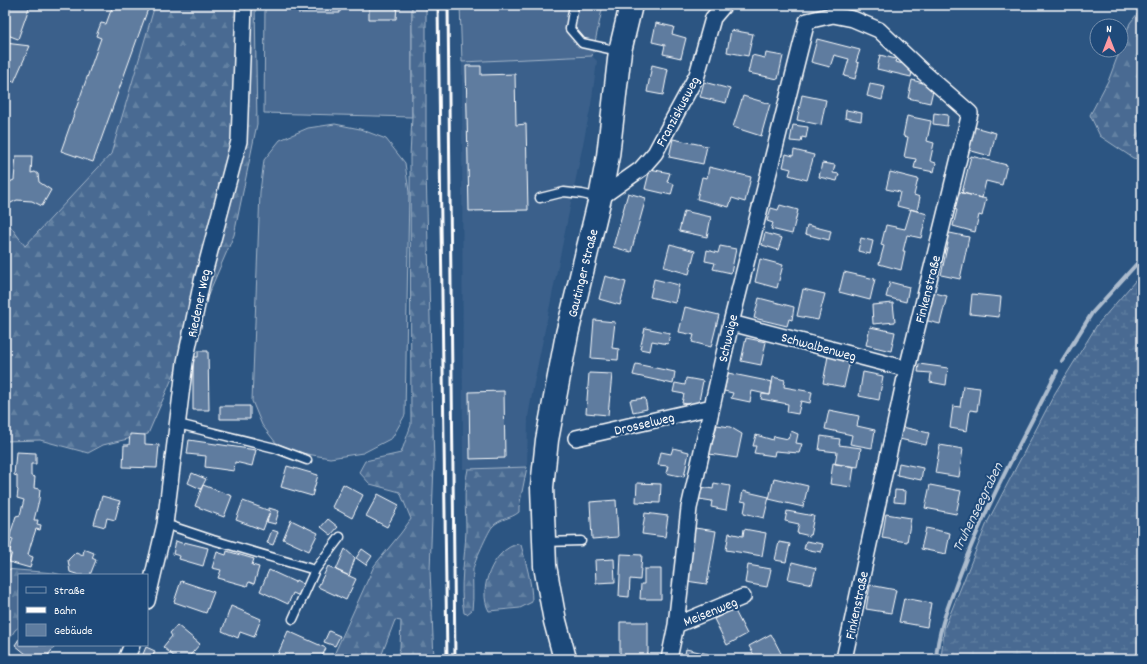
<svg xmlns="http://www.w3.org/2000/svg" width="1147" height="664" font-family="Dekko,sans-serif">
<defs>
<pattern id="forest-firs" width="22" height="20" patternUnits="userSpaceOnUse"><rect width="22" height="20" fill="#486b92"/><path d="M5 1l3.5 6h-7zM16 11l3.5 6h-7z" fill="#6381a2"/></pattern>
<pattern id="wetland-marsh" width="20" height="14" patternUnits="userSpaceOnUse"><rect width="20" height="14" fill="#486b92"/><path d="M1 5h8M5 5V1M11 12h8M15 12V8" fill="none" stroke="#6381a2"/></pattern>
</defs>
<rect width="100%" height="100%" fill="#2c5582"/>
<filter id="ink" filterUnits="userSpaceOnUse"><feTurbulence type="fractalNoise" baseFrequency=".025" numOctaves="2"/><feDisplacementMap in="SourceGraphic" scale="8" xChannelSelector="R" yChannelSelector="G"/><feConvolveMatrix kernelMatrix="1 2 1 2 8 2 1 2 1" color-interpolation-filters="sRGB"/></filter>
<g filter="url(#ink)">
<path fill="#3b618b" d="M5 5H155L111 154 25 246 5 219Z
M592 56 597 61 591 105 534 383 528 417 527 467 463 469 462 62Z"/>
<path fill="#486b92" stroke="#a4b5c8" d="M265 5H412V117L264 113Z
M460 5H603L592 56 462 62Z
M335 124 360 129 386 139 405 163 409 192 405 415 392 438 363 453 330 458 301 453 276 443 262 425 252 401 260 192 264 160 280 140 308 128Z"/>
<path fill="url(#forest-firs)" stroke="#a4b5c8" d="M155 5H255L257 124 234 235 148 434 103 445 88 453 40 440 5 441V219L25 246 111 154Z
M412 5H426V171L434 464 430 571 434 659H396L400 648 401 621 395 620 380 659H332L374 566 401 533 411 519 400 492 370 484 359 472 365 461 401 453 411 425 410 156 412 117Z
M1142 8V160L1133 158 1100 136 1090 115 1109 79 1130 23Z
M527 467 519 507V512C511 519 500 518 492 527 488 532 474 563 473 569 472 583 474 596 472 610L467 614 464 613C459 586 465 558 466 531 466 510 463 490 468 469Z
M518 544 521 545C526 563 532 583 532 602L520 608 489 611C477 590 493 549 518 544Z
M5 569 54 573 62 575H19V627L15 630 5 646Z"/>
<path fill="url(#wetland-marsh)" stroke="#a4b5c8" d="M1142 273V659H941L944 629 987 523 1055 393 1097 325Z"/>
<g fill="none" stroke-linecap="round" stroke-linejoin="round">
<path stroke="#acbcce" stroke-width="4" d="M1062 361 1092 313 1142 258
M936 659C938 630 949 604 959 577 985 506 1023 439 1057 371"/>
</g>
<path fill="#5e7c9f" stroke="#fff" d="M5 5H30L18 39 5 34Z
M113 5H145L149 6 93 162 61 151 101 38 96 36 101 23 106 24Z
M298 5H340V13H298Z
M369 5H397L396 19H369Z
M656 23 674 27 672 34 686 38 681 58 663 54 665 45 652 42Z
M731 30 753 34 748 56 727 52Z
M817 39 860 50 856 62 859 63 855 79 844 76 849 59 834 55 830 67 811 62Z
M5 43 30 46 14 82 5 79Z
M766 53 783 56 778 79 748 73 752 55 765 58Z
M880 55 896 59 895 62 913 66 911 77 877 69Z
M652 65 668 69 663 95 647 92Z
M466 66H481V75L515 74 516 125 526 124 528 210 469 211Z
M912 80 934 86 930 103 908 98Z
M704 82 730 89 726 103 700 97Z
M870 84 885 87 882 100 867 96Z
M802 95 826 100 821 125 797 120Z
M743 96 770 104 761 136 733 127Z
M846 110 862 113 861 121 845 118Z
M934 113 948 115 947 126 933 124Z
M907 116 931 121 927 141 934 143 930 161 936 163 934 172 914 168 916 159 904 157 908 137 903 136Z
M793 125 808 127 806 138 802 137 801 142 790 141Z
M974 127 996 133 990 156 968 150Z
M673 139 707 146 703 164 669 157Z
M794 150 814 155 807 180 789 175 791 169 783 167 786 154 793 156Z
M16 156H32L31 173 35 172 38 174 39 182 51 190 42 206 32 201 17 200 5 206V184L14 180Z
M971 156 1007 165 1002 185 986 181 982 198 962 193Z
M822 163 835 165 833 173 839 174 837 181 819 177Z
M709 167 751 177 745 202 732 198 729 207 697 199 702 177 707 178Z
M650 169 670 173 667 182 674 184 671 195 645 189Z
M890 172 918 179 914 195 920 197 917 211 897 206 900 192 886 189Z
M956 191 986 199 982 216 979 215 975 232 953 226 957 210 952 208Z
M628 193 646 198 631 252 613 247Z
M780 205 798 210 792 234 771 229 773 223 767 221 771 208 778 210Z
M911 209 927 214 921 238 907 235 903 251H905L901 270 879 264 884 246 881 245 886 225 905 229Z
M684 211 711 217 707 237 679 231Z
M807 225 831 231 829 240 805 234Z
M945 232 969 237 960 279 941 275 948 243 943 242Z
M765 233 782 238 778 250 762 245Z
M861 238 873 241 870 254 858 251Z
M670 244 695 251 689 274 664 267Z
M720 246 736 249 731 273 713 269 715 263 705 261 707 250 718 253Z
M760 259 783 265 777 288 755 282Z
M844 272 875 279 870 300 839 292Z
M605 276 626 282 620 305 599 299Z
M654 279 679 285 675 303 650 297Z
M890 282 909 287 906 302 886 297Z
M803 289 825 294 818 320 797 316Z
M931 292 947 296 940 324 924 320Z
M972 294 1001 297 999 317 970 314Z
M759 298 794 307 792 320 789 319 787 326 754 318Z
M893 303 895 322 873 324 872 305Z
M685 307 719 315 711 347 692 342 694 335 679 332Z
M594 320 615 322 612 348 619 349 618 360 591 358Z
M870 327 895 332 891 351 866 345Z
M645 328 670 333 668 344 652 341 650 351 640 349Z
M746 338 766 342 761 365 741 361Z
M198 351H208L209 410H193V357H198Z
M828 356 850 361 844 387 823 383Z
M636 364 675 372 673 384 633 375Z
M919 364 948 368 946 385 930 382 931 373 918 372Z
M863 372 883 376 879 400 859 396Z
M589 373 612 374 608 415 586 413Z
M728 373 772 382 770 395 752 391 750 402 731 398 733 393 724 391Z
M773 377 785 380 784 387 812 392 810 403 801 401 798 414 787 412 788 404 761 399 762 394 770 395Z
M686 378 703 381 698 406 682 403 684 394 673 392 675 383 685 385Z
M963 386 980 388 977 411 970 410 967 431 950 428 953 406 960 407Z
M504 391 505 458 470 459 469 392Z
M645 398 647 409 633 412 630 400Z
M220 406H250V419H220Z
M829 410 859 416 857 426 875 430 872 448 850 444 852 435 825 429Z
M717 425 730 427 742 434 737 458 709 454Z
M898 426 929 433 926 445 895 438Z
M791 431 798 434 796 443 802 444 799 453 775 451 774 456 754 453 756 446H753L756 435 773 440 774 436 788 439Z
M130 434 145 435V444L159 445 157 468 123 467 124 445H129Z
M821 436 840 439 839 445 861 448 858 467 835 464 837 452 819 450Z
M189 440 256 450 252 466 235 462 234 471 205 467 206 456 187 454Z
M940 445 963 449 959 477 935 473Z
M673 448 689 452 684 477 666 473 668 466 658 465 661 452 671 454Z
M16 452 36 453V464H31V476L35 477 34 488 40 489 39 500 34 520H38L37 524 41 525 40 530 36 529 31 544 28 555 33 557 30 568 9 562 12 553H9L13 539 9 538 16 516 20 515 24 500 17 498 18 490 17 489V476L14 475Z
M833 463 854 467 851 487 830 484Z
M899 463 923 468 921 480 897 475Z
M287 466 318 475 312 496 281 487Z
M192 473 206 479 201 489 188 483Z
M774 478 808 486 803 507 769 499Z
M637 483 661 484 660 503 636 502Z
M714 483 730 486 726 510 711 507 712 501 699 499 701 487 713 489Z
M343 484 363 495 352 518 332 507Z
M203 485 232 496 224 517 195 506Z
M930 485 961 491 956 514 925 508Z
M895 490 906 491 905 503 894 502Z
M743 491 769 497 764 518 744 513 746 502 741 501Z
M378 494 399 505 387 527 366 516Z
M102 496 120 501 115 520 107 518 105 527 94 524Z
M616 500 618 537 592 539 590 502Z
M243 501 270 511 263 530 236 520Z
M269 508 279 511 275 524 267 522 270 511 269 510Z
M787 511 814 516 810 536 797 533 799 524 785 521Z
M645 513 668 516 665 537 642 534Z
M886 514 911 518 907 542 882 538Z
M328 519 338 527 331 535 321 527Z
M291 520 318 533 309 551 283 539Z
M695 528 716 531 707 584 686 581Z
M926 528 950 533 946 554 921 549Z
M744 529 766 533 762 556 726 550 729 533 743 536Z
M272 530 278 532 273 545 267 543Z
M176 541 184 544V542L208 548 203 566 179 559 180 556 173 554Z
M806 541 823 544 821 552 804 549Z
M779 542 790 544 786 562 775 560Z
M84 549 94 553 92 558 96 560 90 575H79L70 572 68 560 76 552 83 555Z
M345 549 355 558 349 576 336 570Z
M362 549 372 556 366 565 356 558Z
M227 551 254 559 252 565 259 567 254 584 249 582 247 586 218 578 221 570 212 568 217 552 226 555Z
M621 554 642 555 640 580 630 579 629 597 619 596Z
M614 559 615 582 596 583 595 560Z
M792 562 816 568 812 584 788 579Z
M748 565 771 569 767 587 745 583Z
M328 566 356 579 346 600 318 587Z
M644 569H661V599H640L641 584H644Z
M269 570 295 582 296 580 305 585 300 596 293 593 288 604 260 591Z
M181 581 214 592 206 613 174 602Z
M870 585 896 590 891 613 866 609Z
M904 598 931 603 927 627 899 622Z
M231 606 261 619 254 637 240 632 238 638 222 631Z
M734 609 747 634 727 645 714 619Z
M620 622H648V659H620Z
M177 625 200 644 187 659H177L163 647 172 636 170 633Z
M288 631 326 648 321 659H313L309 657 308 659H285L277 656Z
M329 631 340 636 335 646 324 642Z
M771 634 784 659H756L749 646Z
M19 639V645H56L45 659H32L15 645Z
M146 647 155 651 152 659H141Z
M686 649 708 654 707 659H684Z"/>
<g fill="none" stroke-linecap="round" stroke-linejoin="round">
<defs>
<path id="service" d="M574 5 570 29 582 43 619 51
M540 198 564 192 582 194 600 198
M178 424 275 448 307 460
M165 524 213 540 315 570
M544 542 581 541
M293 619 315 570 340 537"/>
<path id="minor" d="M600 198 641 169 655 153 697 75 713 18 724 5
M731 323 907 369
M576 438 712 407
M147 601 165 524 185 362 202 281 239 141 244 5
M676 625 743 597
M126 659 132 645
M669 659 676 625 689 508 731 323 807 21 833 15 853 19 879 30 922 71 970 113 907 369 844 659"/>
<path id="secondary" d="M565 659 555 621 545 566 542 487 547 440 567 334 600 198 608 156 620 51 631 5"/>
</defs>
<use href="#service" stroke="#fff" stroke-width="11"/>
<use href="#minor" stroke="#fff" stroke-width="18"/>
<use href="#secondary" stroke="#fff" stroke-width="25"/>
<use href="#service" stroke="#1f4a7a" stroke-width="8"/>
<use href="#minor" stroke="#1f4a7a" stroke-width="15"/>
<use href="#secondary" stroke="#1f4a7a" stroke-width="22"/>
<path stroke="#fff" stroke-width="3" d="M438 5 447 659
M448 5 455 659"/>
</g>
</g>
<g text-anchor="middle" stroke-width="4" stroke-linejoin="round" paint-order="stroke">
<g font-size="14" fill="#fff" stroke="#1f4a7a">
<text transform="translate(677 111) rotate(-62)" y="5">Franziskusweg</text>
<text transform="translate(582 273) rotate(-76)" y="5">Gautinger Straße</text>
<text transform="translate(927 289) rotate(-76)" y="5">Finkenstraße</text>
<text transform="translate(198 303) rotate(-78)" y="5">Riedener Weg</text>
<text transform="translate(727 338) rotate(-77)" y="5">Schwaige</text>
<text transform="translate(819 346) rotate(15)" y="5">Schwalbenweg</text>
<text transform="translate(644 423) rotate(-13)" y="5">Drosselweg</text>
<text transform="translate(856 605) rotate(-78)" y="5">Finkenstraße</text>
<text transform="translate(710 611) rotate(-22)" y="5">Meisenweg</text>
</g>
<g font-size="15" font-style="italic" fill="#d5dde6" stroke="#1f4a7a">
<text transform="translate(977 507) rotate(-64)" y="5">Truhenseegraben</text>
</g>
</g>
<rect width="1147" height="664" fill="none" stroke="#1f4a7a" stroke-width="20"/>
<rect x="10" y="10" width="1127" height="644" fill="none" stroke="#fff" stroke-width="1.5" filter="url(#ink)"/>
<rect x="18" y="574" width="130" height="72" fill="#1f4a7a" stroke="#7992af"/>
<rect x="26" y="587" width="20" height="6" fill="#1f4a7a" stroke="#7992af"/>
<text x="54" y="594" font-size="12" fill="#ffffff">Straße</text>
<rect x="26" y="607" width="20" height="6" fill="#ffffff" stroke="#7992af"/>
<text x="54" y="614" font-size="12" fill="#ffffff">Bahn</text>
<rect x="26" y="624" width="20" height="12" fill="#5e7c9f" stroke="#7992af"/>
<text x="54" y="634" font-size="12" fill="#ffffff">Gebäude</text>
<g transform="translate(1109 38)"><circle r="19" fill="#1f4a7a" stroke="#7992af"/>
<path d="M0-3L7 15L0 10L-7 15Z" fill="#ff9aa2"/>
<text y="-6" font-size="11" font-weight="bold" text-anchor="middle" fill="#ffffff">N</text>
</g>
</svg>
